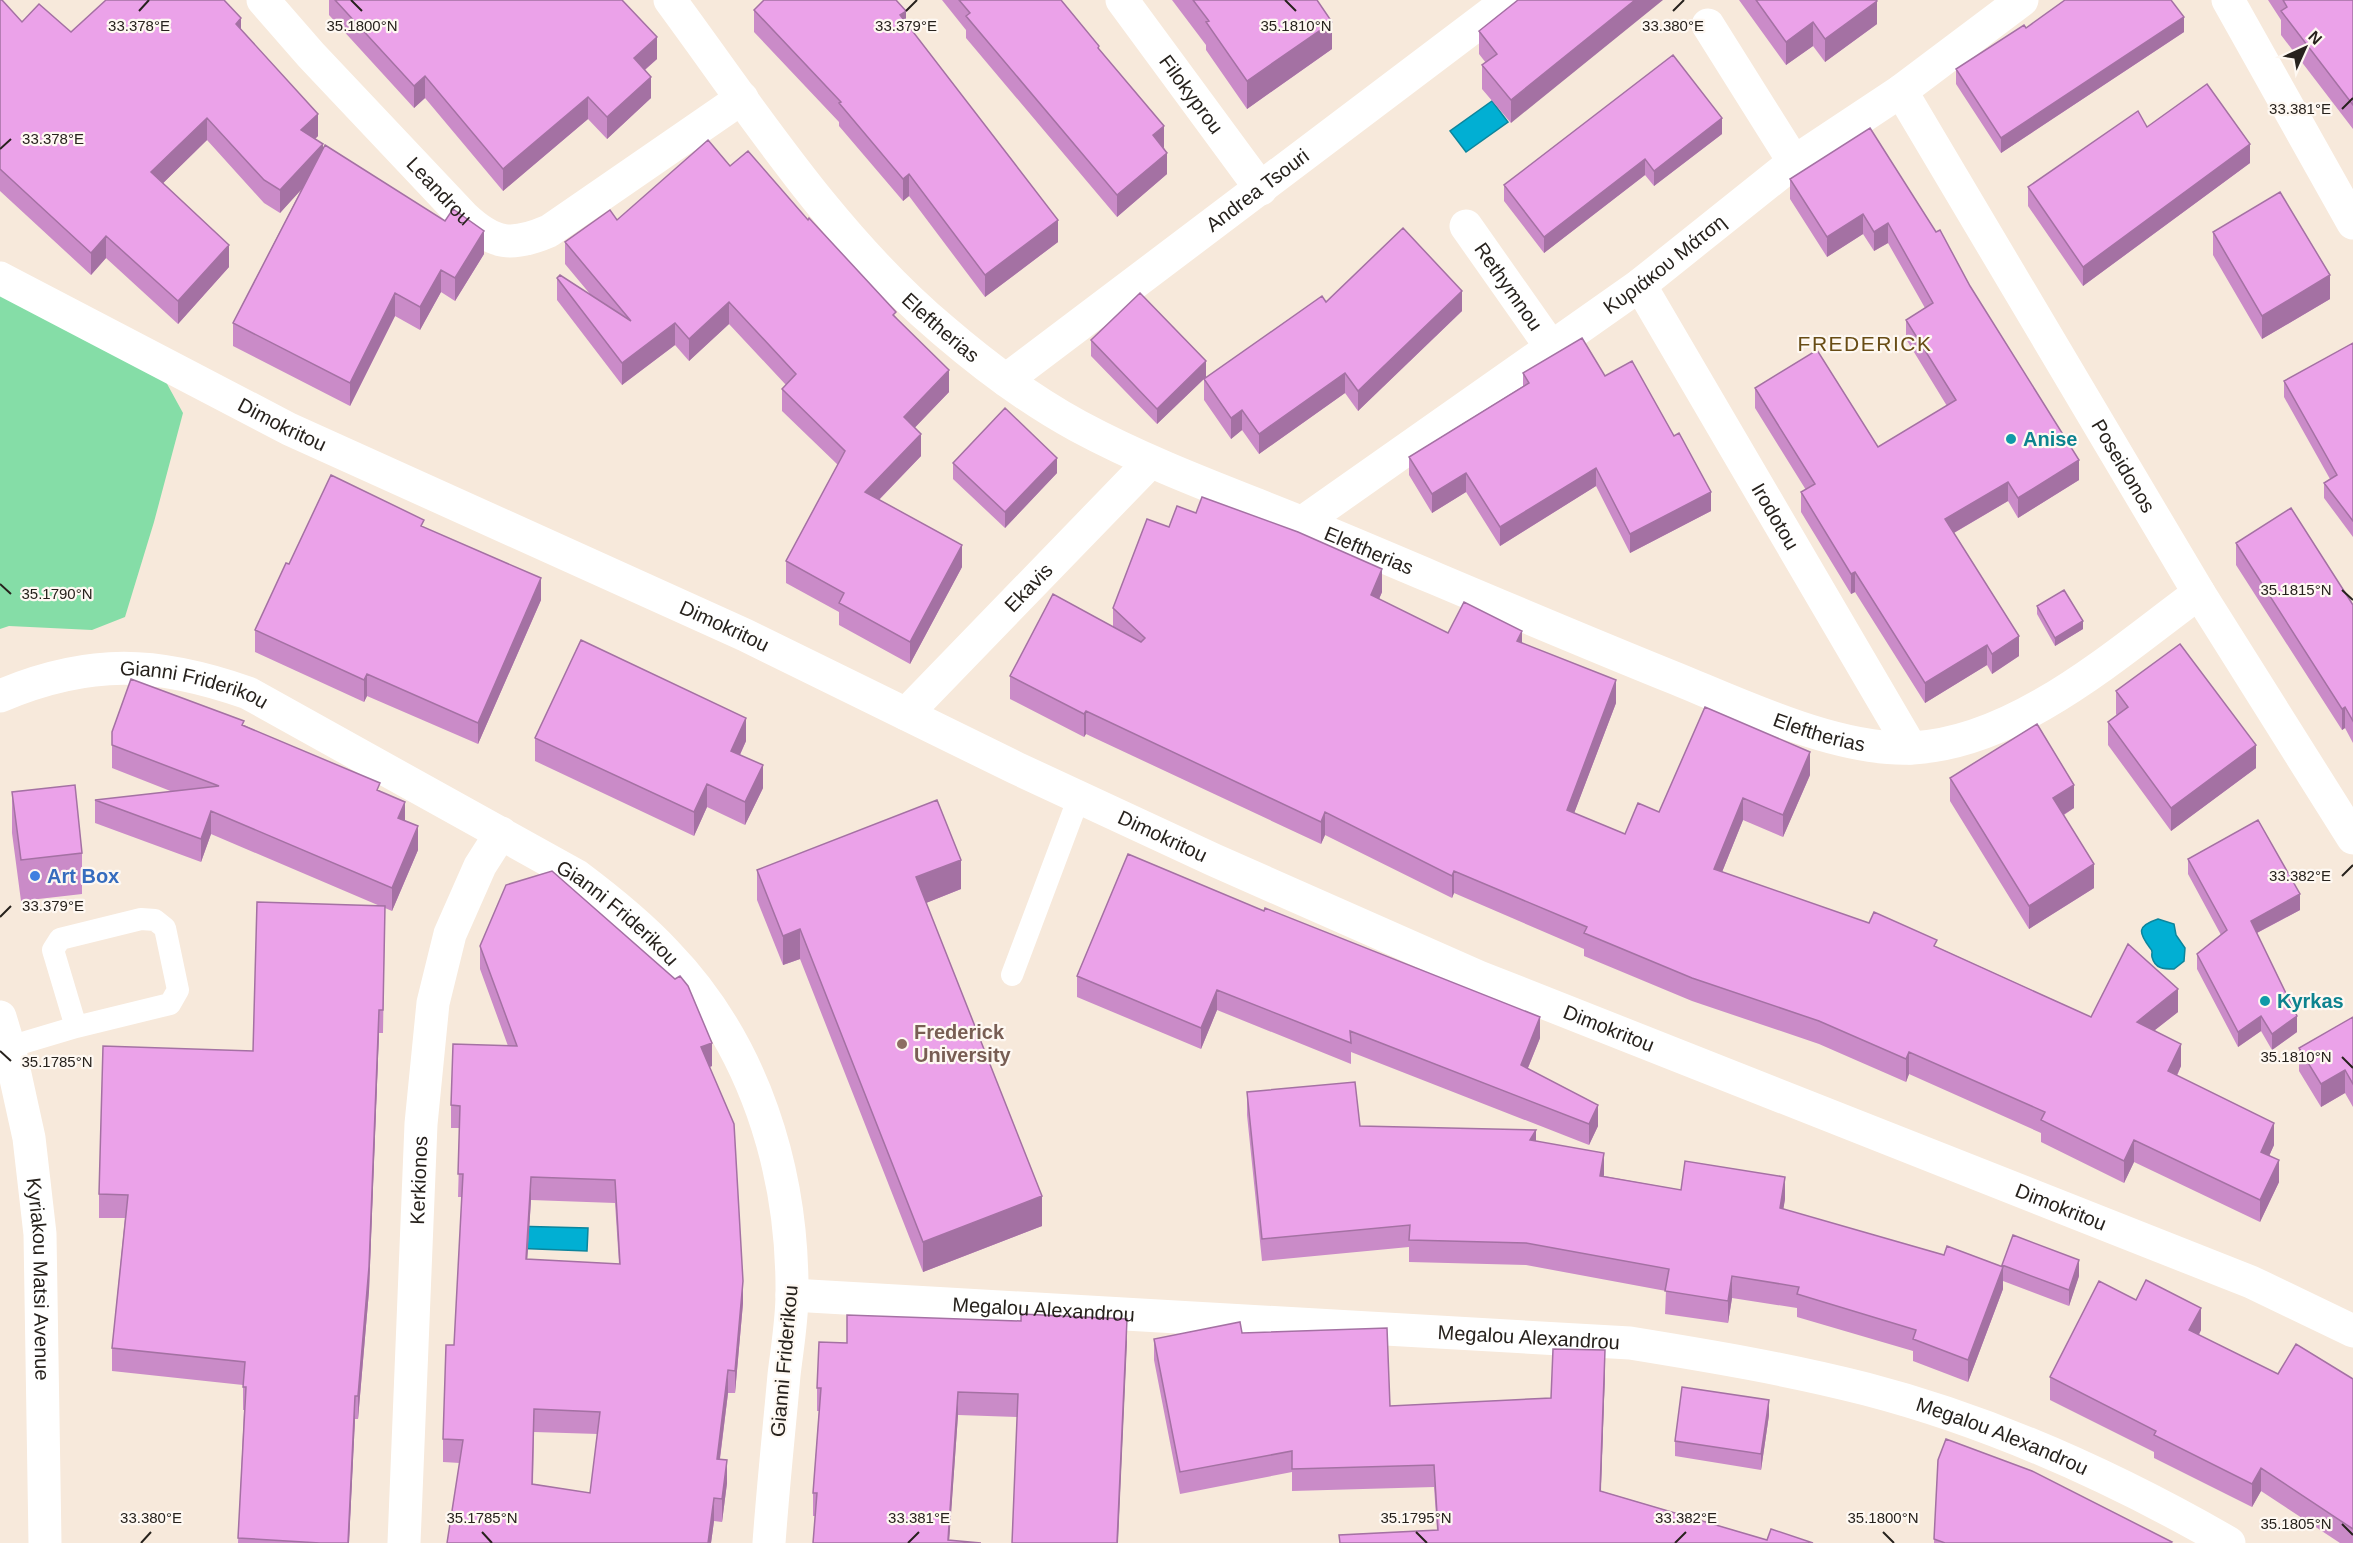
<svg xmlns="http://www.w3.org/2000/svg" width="2353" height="1543" font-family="Helvetica,sans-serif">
<rect width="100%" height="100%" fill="#f7e9db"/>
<path fill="#85dda7" d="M0 294 160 371 183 413 154 522 125 617 92 630 9 626 0 629Z"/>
<path fill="#01afd3" stroke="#0c859c" stroke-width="1.5" d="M1492 101 1508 122 1466 152 1450 131Z
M2158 919 2174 924 2176 935 2185 948 2184 961 2174 969C2164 969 2155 969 2152 957 2151 952 2154 952 2150 948 2138 932 2137 926 2158 919Z
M511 1226 588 1228 587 1251 511 1248Z"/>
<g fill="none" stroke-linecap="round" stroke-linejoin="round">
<path stroke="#fff" stroke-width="22" d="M1012 975 1079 797
M9 1047 76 1027 170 1004 178 990 165 928 155 920 141 919 60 939 53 950 76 1027"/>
<g stroke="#fff" stroke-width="33">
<path id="s1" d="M263 0 311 55 464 217C494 245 512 247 549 231L742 98"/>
<path id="s2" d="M670 0C754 114 834 239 944 331 986 367 1030 400 1078 426 1167 474 1264 505 1356 545 1463 590 1570 636 1677 679 1745 707 1840 752 1913 748 2019 742 2117 653 2199 593"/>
<path id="s3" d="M1122 0 1261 189"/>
<path d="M2228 0 2353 223"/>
<path d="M1708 25 1794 162"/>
<path id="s4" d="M1901 91 2199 593 2353 838"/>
<path id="s5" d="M1466 226 1551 347"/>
<path id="s6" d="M0 278 289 429 745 635 1016 768 1214 860 1479 977 2251 1282 2353 1331"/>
<path id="s7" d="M1640 285 1911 748"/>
<path id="s8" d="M1006 380 1509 0"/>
<path id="s9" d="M1303 522 1640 285 1794 162 1901 91 2022 0"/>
<path id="s10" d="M0 696C90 658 157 661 248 693L577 876C609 900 639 924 666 953 754 1044 793 1170 792 1294 792 1321 787 1349 784 1375 779 1431 773 1487 769 1543"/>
<path id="s11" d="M906 714 1150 462"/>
<path id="s12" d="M0 1017 9 1047 29 1138 40 1234 45 1543"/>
<path id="s13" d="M792 1295 1630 1343C1710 1356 1788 1369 1866 1389 1993 1422 2116 1478 2229 1543"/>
<path id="s14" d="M404 1543 421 1124 433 1003 450 934 480 866 501 833"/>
</g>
</g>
<path fill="#ca8bc8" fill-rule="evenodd" d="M0 0 22 22 71 32 241 30 318 136 315 139 323 149 484 254 455 301 441 292 420 330 395 316 350 406 233 346V323L302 188 280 213 264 203 207 140 163 183 229 267 178 324 106 258 91 275 0 191Z
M329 0H622L657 59 645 70 651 98 607 139 588 119 503 191 425 98 414 108 329 15Z
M942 0H1061L1099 50 1164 147 1167 174 1117 217 966 38V30Z
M1172 0H1317L1332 49 1247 109 1206 50V45Z
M1518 0 1511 123 1482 89V65L1486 63 1479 54V31Z
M1739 0H1876L1877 24 1825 62 1813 46 1786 65Z
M2268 0H2353V129L2281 35V20Z
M754 10 906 22 1058 242 985 297 909 196 903 201 839 126V122L754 32Z
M2026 28 2184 32 2001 153 1956 84V69Z
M2147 127 2250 163 2083 286 2028 206V187Z
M1870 128 1970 286 2079 480 2018 518 2008 501 1954 533 2019 656 1992 674 1987 665 1925 703 1855 592 1851 594 1801 512V492L1806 490 1755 408V388L1878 447 1947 406 1906 339V320L1925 308 1888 243 1874 251 1863 234 1827 257 1790 199V179Z
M1722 134 1654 186 1645 175 1544 253 1504 201V185Z
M730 166 808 220 896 317 949 392 915 427 921 456 879 500 962 567 910 664 839 625V612L786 583V561L838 465 782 411V389L786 385 729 324 689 361 675 345 622 385 557 300V278L590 294 565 264V242L617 220Z
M2213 232 2330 299 2262 339 2213 255Z
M1326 302 1462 311 1358 411 1345 393 1259 454 1242 430 1231 439 1204 400V379Z
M1091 340 1206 377 1157 424 1091 356Z
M2353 343V537L2324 498V483L2330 479 2284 397V381Z
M1523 373 1605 376 1711 511 1630 553 1596 486 1500 546 1466 492 1432 513 1409 475V457L1523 386Z
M953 463 1057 473 1005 528 953 479Z
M1169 527 1382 592 1379 599 1448 633 1522 643 1616 703 1574 813 1625 834 1659 812 1810 775 1783 837 1743 820 1722 872 1937 947 2091 1017 2178 1012 2155 1030 2181 1066 2177 1076 2274 1145 2269 1156 2279 1182 2260 1222 2134 1162 2124 1183 2041 1142V1133L1909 1074 1906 1082 1819 1044 1692 1001 1584 956V949L1454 893 1452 898 1325 835 1321 844 1086 734 1084 737 1010 699V676L1113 627V608Z
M424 528 541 600 478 744 367 696 364 702 255 652V630L289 564Z
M2236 543 2353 605V743L2345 728 2342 730 2236 565Z
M2037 606 2083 629 2055 646 2037 614Z
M2116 691 2256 768 2171 831 2108 745V722L2117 716 2116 714Z
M244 725 380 791 405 821 418 850 392 911 385 908 383 1033H379L369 1291 358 1419H355L349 1543H238L244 1410H243V1385L112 1371V1348L125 1218H99V1194L253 1051 380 906 211 834 201 862 95 823V800L173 792 112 768V732Z
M535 738 746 741 740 755 763 788 745 825 707 807 694 836 535 761Z
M1950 778 2074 808 2064 815 2094 888 2029 929 1950 801Z
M12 792 82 853V894L21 901 12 833Z
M1128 854 1540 1038 1528 1068 1598 1126 1589 1145 1351 1052V1064L1217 1010 1201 1049 1077 997V976Z
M2188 859 2300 910 2257 933 2297 1032 2272 1050 2261 1031 2238 1047 2197 969V954L2221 935 2188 874Z
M757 870 961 889 926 903 1042 1226 923 1272 800 959 783 965 757 900Z
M480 946 712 1066 710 1067 743 1303 735 1393H728L720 1459 727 1483 722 1522 714 1521 711 1543H447L460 1463 443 1462V1439L454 1345 462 1197H458L460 1128H451V1105L508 1046 480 969ZM531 1200 615 1203 619 1264 527 1259ZM534 1432 598 1434 590 1493 533 1484Z
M2353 1017V1107L2345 1093 2321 1107 2299 1071V1048Z
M1247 1092 1360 1126 1536 1141 1604 1176 1681 1190 1785 1199 1783 1209 1944 1255 2002 1267V1265L2079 1276 2069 1306 2003 1281V1289L1968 1382 1913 1361V1351L1797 1317V1308L1732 1298 1728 1323 1665 1314 1666 1291 1526 1265 1409 1262V1247L1262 1261 1247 1115Z
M2136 1300 2201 1330 2199 1335 2278 1374 2353 1379V1543H2340L2261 1491 2252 1507 2154 1458V1452L2050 1400V1377Z
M1242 1333 1390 1406 1551 1398 1605 1372 1601 1491 1767 1540 1813 1543H1339V1535L1437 1530 1434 1487 1292 1491V1472L1180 1494 1154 1360V1339Z
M1127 1342 1017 1417 958 1415 949 1540 813 1543 816 1516H813V1493L819 1411H817V1388L847 1343Z
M1769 1415 1761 1470 1675 1456V1441Z
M1938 1460 2172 1543H1934Z"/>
<path fill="#a471a3" d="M1635 0H1663L1511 123V100Z
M1877 1V24L1825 62V39Z
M906 11V33L900 15Z
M2184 17V32L2001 153V138Z
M241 18V41L236 24Z
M1332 22V49L1247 109V81Z
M1813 22V46L1786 65V42Z
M657 37V59L634 79V58Z
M425 76V98L414 108V86Z
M651 77V98L607 139V117Z
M588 97V119L503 191V169Z
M318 114V136L301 152V130Z
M207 118V140L151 195V172Z
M1722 118V134L1654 186V171Z
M1164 126V147L1153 157V135Z
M323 144V166L280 213V190Z
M2250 144V163L2083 286V267Z
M1167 153V174L1117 217V195Z
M1645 159V175L1544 253V237Z
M909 174V196L903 201V179Z
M1863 214V234L1827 257V237Z
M1058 220V242L985 297V275Z
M1888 223V243L1874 251V232Z
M484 231V254L455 301V278Z
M106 236V258L91 275V253Z
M229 245V267L178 324V301Z
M441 270V292L420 330V307Z
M2330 275V299L2262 339V316Z
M1462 291V311L1358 411V391Z
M395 293V316L350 406V383Z
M729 302V324L689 361V339Z
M675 323V345L622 385V363Z
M1206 361V377L1157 424V409Z
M949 370V392L904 439V417Z
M1345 373V393L1259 454V434Z
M1242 410V430L1231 439V418Z
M921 434V456L865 514V492Z
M1057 458V473L1005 528V512Z
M2079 460V480L2018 518V498Z
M1596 468V486L1500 546V527Z
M1466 473V492L1432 513V494Z
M2008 482V501L1945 538V519Z
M1711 492V511L1630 553V534Z
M962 545V567L910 664V642Z
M1382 569V592L1371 618V595Z
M1855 572V592L1851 594V574Z
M541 578V600L478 744V723Z
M2083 621V629L2055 646V638Z
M1522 631V653L1517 641Z
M2019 636V656L1992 674V654Z
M1987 645V665L1925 703V683Z
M367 674V696L364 702V680Z
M1616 680V703L1567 832V810Z
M2345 707V728L2342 730V709Z
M1086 711V734L1084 737V714Z
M746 718V741L731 774V751Z
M2256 745V768L2171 831V808Z
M1810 752V775L1783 837V815Z
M763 765V788L745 825V802Z
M707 784V807L694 836V812Z
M2074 785V808L2053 821V798Z
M1743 798V820L1714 892V869Z
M405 802V825L398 818Z
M211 811V834L201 862V839Z
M1325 812V835L1321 844V822Z
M418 826V850L392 911V888Z
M961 860V889L916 907V877Z
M2094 864V888L2029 929V906Z
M1454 871V893L1452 898V876Z
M2300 894V910L2251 936V921Z
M800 929V959L783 965V936Z
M2178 989V1012L2137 1044V1022Z
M1217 990V1010L1201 1049V1028Z
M379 1010V1033L369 1291 358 1419V1396Z
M2261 1016V1031L2238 1047V1032Z
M2297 1016V1032L2272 1050V1034Z
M1540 1017V1038L1521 1085V1065Z
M712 1043V1066L701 1070V1047Z
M2181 1044V1066L2168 1094V1071Z
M1909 1052V1074L1906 1082V1059Z
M2345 1070V1093L2321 1107V1084Z
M1598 1105V1126L1589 1145V1124Z
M2274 1123V1145L2261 1174V1152Z
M1536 1130V1152L1530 1140Z
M2134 1140V1162L2124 1183V1161Z
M1604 1153V1175L1600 1198V1176Z
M2279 1160V1182L2260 1222V1200Z
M531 1177V1200L526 1281V1259Z
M1785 1177V1199L1780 1230V1208Z
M1042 1196V1226L923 1272V1242Z
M2079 1260V1276L2069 1306V1290Z
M2003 1267V1289L1968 1382V1360Z
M1732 1276V1298L1728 1323V1301Z
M743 1281V1303L735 1393V1371Z
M2201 1308V1330L2189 1353V1330Z
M1127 1319V1342L1118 1543H1117Z
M1605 1350V1372L1600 1512V1491Z
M728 1370V1393L717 1481V1459Z
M958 1392V1415L949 1543H948Z
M355 1396V1419L349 1543H348Z
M1769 1400V1415L1761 1470V1454Z
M727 1460V1483L722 1522V1499Z
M2261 1468V1491L2252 1507V1484Z
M714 1498V1521L711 1543H708Z"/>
<path fill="#eba2e9" stroke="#a471a3" stroke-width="1.5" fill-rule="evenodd" d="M0 0H2L22 22 39 4 71 32 106 0H224L241 18 236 24 318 114 301 130 323 144 280 190 264 180 207 118 151 172 229 245 178 301 106 236 91 253 0 169Z
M335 0H622L657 37 634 58 651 77 607 117 588 97 503 169 425 76 414 86Z
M764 0H896L906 11 900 15 1058 220 985 275 909 174 903 179 839 103 841 102 754 10Z
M959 0H1061L1099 46 1098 48 1164 126 1153 135 1167 153 1117 195 966 16 970 13Z
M1193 0H1317L1332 22 1247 81 1206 22 1209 21Z
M1518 0H1635L1511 100 1482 65 1497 54 1479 31Z
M1756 0H1876L1877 1 1825 39 1813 22 1786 42Z
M2065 0H2171L2184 17 2001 138 1956 69 2024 25 2026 28Z
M2283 0H2353V105L2281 11 2287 7Z
M1673 55 1722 118 1654 171 1645 159 1544 237 1504 185Z
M2207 84 2250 144 2083 267 2028 187 2138 111 2147 127Z
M1870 128 1936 232 1940 230 1970 286 2079 460 2018 498 2008 482 1945 519 2019 636 1992 654 1987 645 1925 683 1855 572 1851 574 1801 492 1815 484 1755 388 1817 350 1878 447 1956 400 1906 320 1933 303 1888 223 1874 232 1863 214 1827 237 1790 179Z
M708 140 730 166 748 151 808 220 809 218 896 312 893 315 949 370 904 417 921 434 865 492 962 545 910 642 839 603 844 593 786 561 845 451 782 389 796 374 729 302 689 339 675 323 622 363 557 278 560 275 631 321 565 242 610 210 617 220Z
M325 145 445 221 453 209 484 231 455 278 441 270 420 307 395 293 350 383 233 323Z
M2280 192 2330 275 2262 316 2213 232Z
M1403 228 1462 291 1358 391 1345 373 1259 434 1242 410 1231 418 1204 379 1322 296 1326 302Z
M1140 293 1206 361 1157 409 1091 340Z
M1582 338 1605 376 1632 361 1674 436 1679 433 1711 492 1630 534 1596 468 1500 527 1466 473 1432 494 1409 457 1529 383 1523 373Z
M2353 343V521L2324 483 2337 475 2284 381Z
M1005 408 1057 458 1005 512 953 463Z
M331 475 424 520 421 526 541 578 478 723 367 674 364 680 255 630 286 563 289 564Z
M1202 497 1298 532 1382 569 1371 595 1448 633 1464 602 1522 631 1517 641 1616 680 1567 810 1625 834 1638 803 1659 812 1705 707 1810 752 1783 815 1743 798 1714 869 1869 923 1874 912 1937 940 1934 946 2091 1017 2128 944 2178 989 2137 1022 2181 1044 2168 1071 2274 1123 2261 1152 2279 1160 2260 1200 2134 1140 2124 1161 2041 1120 2045 1112 1909 1052 1906 1059 1819 1021 1692 978 1584 933 1587 927 1454 871 1452 876 1325 812 1321 822 1086 711 1084 714 1010 676 1053 594 1141 642 1145 638 1113 608 1147 519 1169 527 1177 506 1196 513Z
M2291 508 2353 605V721L2345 707 2342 709 2236 543Z
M2064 590 2083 621 2055 638 2037 606Z
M581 640 746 718 731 751 763 765 745 802 707 784 694 812 535 738Z
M2180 644 2256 745 2171 808 2108 722 2128 707 2116 691Z
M131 679 244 721 242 725 380 783 377 790 405 802 398 818 418 826 392 888 211 811 201 839 95 800 219 786 112 745V732Z
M2037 724 2074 785 2053 798 2094 864 2029 906 1950 778Z
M75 785 82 853 21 860 12 792Z
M937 800 961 860 916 877 1042 1196 923 1242 800 929 783 936 757 870Z
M2258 820 2300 894 2251 921 2297 1016 2272 1034 2261 1016 2238 1032 2197 954 2227 930 2188 859Z
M1128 854 1264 911 1265 908 1540 1017 1521 1065 1598 1105 1589 1124 1350 1031 1351 1043 1217 990 1201 1028 1077 976Z
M552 871 675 979 680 976 688 986 712 1043 701 1047 734 1124 743 1281 735 1371 728 1370 717 1459 727 1460 722 1499 714 1498 708 1543H447L463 1440 443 1439 446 1345H454L463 1174H458L460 1106 451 1105 453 1044 517 1046 480 946 506 885ZM531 1177 615 1180 620 1264 526 1259ZM534 1409 600 1412 590 1493 532 1484Z
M257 902 385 906 383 1010H379L369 1267 358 1396H355L348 1543H320L238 1538 246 1387H243L245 1362 112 1348 128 1195 99 1194 103 1046 253 1051Z
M2353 1017V1084L2345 1070 2321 1084 2299 1048Z
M1355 1082 1360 1126 1536 1130 1530 1140 1604 1153 1600 1176 1681 1190 1685 1161 1785 1177 1780 1208 1944 1255 1947 1246 2003 1267 1968 1360 1913 1339 1916 1330 1797 1294 1799 1287 1732 1276 1728 1301 1665 1291 1669 1269 1526 1243 1409 1240 1410 1225 1262 1239 1247 1092Z
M2013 1235 2079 1260 2069 1290 2002 1265Z
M2146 1280 2201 1308 2189 1330 2278 1374 2296 1344 2353 1379V1529L2261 1468 2252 1484 2154 1435 2156 1431 2050 1377 2099 1281 2136 1300Z
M1021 1314 1127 1319 1117 1543H1012L1018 1394 958 1392 948 1540 981 1543H813L817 1493H813L821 1388H817L819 1342 847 1343V1315L1021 1321Z
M1240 1322 1242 1333 1387 1328 1390 1406 1551 1398 1553 1349 1605 1350 1600 1491 1767 1540 1771 1529 1813 1543H1340L1339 1535 1438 1530 1434 1465 1292 1469V1451L1180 1472 1154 1339Z
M1682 1387 1769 1400 1761 1454 1675 1441Z
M1946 1439 2032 1471 2172 1542 2171 1543H1945L1934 1539 1938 1460Z"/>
<path fill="none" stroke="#27221d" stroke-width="2" d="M351 0 362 11M1285 0 1296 11M139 11 149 0M906 11 917 0M1673 11 1684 0M2342 109 2353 98M0 149 11 139M0 584 11 594M2342 590 2353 600M2342 876 2353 865M0 917 11 906M0 1051 11 1061M2342 1057 2353 1068M2342 1524 2353 1535M482 1532 492 1543M1416 1532 1427 1543M1883 1532 1894 1543M141 1543 151 1532M908 1543 919 1532M1675 1543 1686 1532"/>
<g fill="#0f9aa8" stroke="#fef8f2" stroke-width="2">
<circle cx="2011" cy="439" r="6"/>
<circle cx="2265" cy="1001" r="6"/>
</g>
<circle fill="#3f7fe0" stroke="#fef8f2" stroke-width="2" cx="35" cy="876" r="6"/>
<circle fill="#8d6e63" stroke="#fef8f2" stroke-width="2" cx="902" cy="1044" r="6"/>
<g text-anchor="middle" stroke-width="4.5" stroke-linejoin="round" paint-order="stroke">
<g font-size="20" fill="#27221d" stroke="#fef8f2">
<text dy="7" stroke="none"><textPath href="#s3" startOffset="117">Filokyprou</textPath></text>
<text dy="7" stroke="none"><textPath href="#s1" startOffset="260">Leandrou</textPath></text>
<text dy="7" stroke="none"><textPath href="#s8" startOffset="315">Andrea Tsouri</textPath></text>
<text dy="7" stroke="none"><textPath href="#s9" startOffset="444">Κυριάκου Μάτση</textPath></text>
<text dy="7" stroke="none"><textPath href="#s5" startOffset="74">Rethymnou</textPath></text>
<text dy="7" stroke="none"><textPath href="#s2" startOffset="426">Eleftherias</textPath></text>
<text dy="7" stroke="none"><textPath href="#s6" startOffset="318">Dimokritou</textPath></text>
<text dy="7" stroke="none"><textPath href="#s4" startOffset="436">Poseidonos</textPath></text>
<text dy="7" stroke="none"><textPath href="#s7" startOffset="268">Irodotou</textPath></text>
<text dy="7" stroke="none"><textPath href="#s2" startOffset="912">Eleftherias</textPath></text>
<text dy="7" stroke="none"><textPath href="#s11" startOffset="176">Ekavis</textPath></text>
<text dy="7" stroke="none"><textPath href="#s6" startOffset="804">Dimokritou</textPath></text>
<text dy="7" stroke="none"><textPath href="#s10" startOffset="200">Gianni Friderikou</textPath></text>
<text dy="7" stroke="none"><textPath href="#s2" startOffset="1398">Eleftherias</textPath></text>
<text dy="7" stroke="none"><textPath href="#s6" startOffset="1290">Dimokritou</textPath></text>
<text dy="7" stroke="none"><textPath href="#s10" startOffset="686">Gianni Friderikou</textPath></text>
<text dy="7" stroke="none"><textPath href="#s6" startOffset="1776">Dimokritou</textPath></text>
<text dy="7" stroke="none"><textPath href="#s14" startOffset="363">Kerkionos</textPath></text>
<text dy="7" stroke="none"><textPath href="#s6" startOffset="2262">Dimokritou</textPath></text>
<text dy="7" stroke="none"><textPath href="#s12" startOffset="266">Kyriakou Matsi Avenue</textPath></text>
<text dy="7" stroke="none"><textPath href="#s13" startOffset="252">Megalou Alexandrou</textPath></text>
<text dy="7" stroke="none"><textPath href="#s13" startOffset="738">Megalou Alexandrou</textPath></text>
<text transform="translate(784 1361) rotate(-85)" y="7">Gianni Friderikou</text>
<text dy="7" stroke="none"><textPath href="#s13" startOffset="1224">Megalou Alexandrou</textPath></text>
</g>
<g font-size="20" font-weight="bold" fill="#0d838f" stroke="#fef8f2" text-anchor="start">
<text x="2023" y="446">Anise</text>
<text x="2277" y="1008">Kyrkas</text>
</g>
<g font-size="20" font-weight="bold" fill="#366cbe" stroke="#fef8f2" text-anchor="start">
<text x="47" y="883">Art Box</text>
</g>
<g font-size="20" font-weight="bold" fill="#785e54" stroke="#fef8f2" text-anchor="start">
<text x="914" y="1039">Frederick<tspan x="914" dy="23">University</tspan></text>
</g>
<g font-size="21" letter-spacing="1.5" fill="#684c14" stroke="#fef8f2">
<text x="1865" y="351">FREDERICK</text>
</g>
</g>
<g font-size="15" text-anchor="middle" fill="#27221d" stroke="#fef8f2" stroke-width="4.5" stroke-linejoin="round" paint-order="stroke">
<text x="139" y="31">33.378°E</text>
<text x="362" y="31">35.1800°N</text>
<text x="906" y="31">33.379°E</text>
<text x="1296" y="31">35.1810°N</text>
<text x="1673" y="31">33.380°E</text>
<text x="2300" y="114">33.381°E</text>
<text x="53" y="144">33.378°E</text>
<text x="2296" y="595">35.1815°N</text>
<text x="57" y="599">35.1790°N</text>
<text x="2300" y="881">33.382°E</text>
<text x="53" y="911">33.379°E</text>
<text x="2296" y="1062">35.1810°N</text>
<text x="57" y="1067">35.1785°N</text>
<text x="151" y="1523">33.380°E</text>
<text x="919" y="1523">33.381°E</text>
<text x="1883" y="1523">35.1800°N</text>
<text x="482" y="1523">35.1785°N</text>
<text x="1416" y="1523">35.1795°N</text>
<text x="1686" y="1523">33.382°E</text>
<text x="2296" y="1529">35.1805°N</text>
</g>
<g transform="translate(2305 48) rotate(45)" stroke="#fef8f2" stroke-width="4.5" paint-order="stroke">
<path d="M0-4.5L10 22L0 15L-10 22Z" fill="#27221d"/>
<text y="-9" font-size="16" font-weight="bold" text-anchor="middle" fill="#27221d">N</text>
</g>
</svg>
